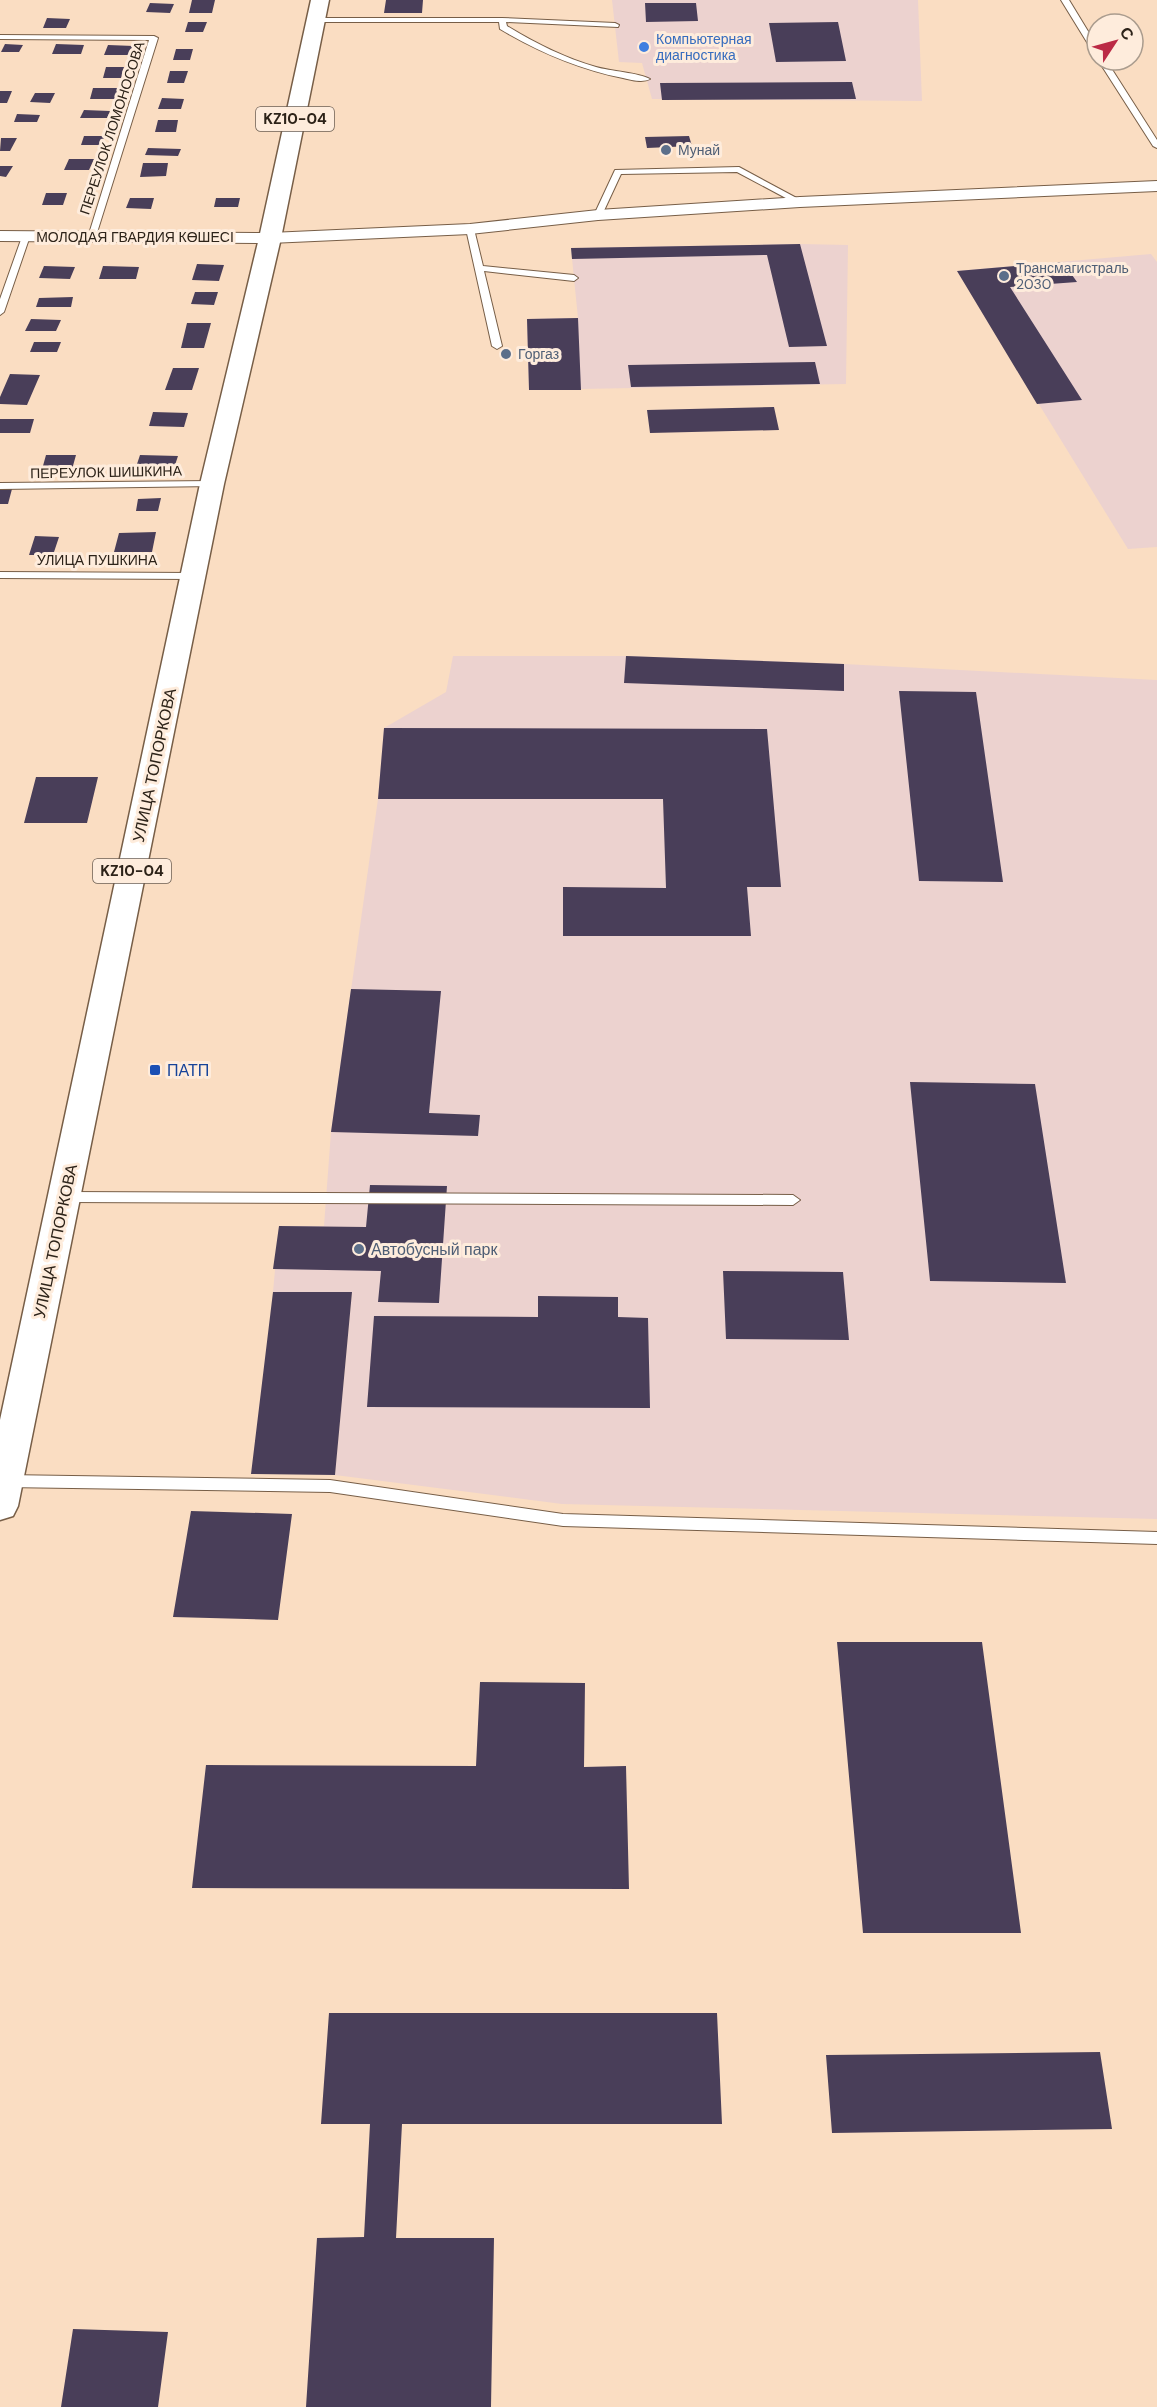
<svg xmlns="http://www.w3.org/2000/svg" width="1157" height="2407" font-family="'DM Sans',sans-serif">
<rect width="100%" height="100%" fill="#faddc2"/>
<path fill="#ecd2cf" d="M612 0H918L922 101 652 99 642 63 619 62Z
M800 244 848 245 846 384 529 390 527 319 578 318 571 248Z
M1151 254 1157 262V547L1128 549 957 271Z
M453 656H626L844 664 1157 680V1519L562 1504 335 1475 352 1292H273L279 1226H324L331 1132 378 799 384 728 446 692Z"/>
<path fill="#493e59" d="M192 0H215L212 13H189Z
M386 0H423L422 13H384Z
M150 3 174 4 170 13 146 12Z
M645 3H696L698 21 646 22Z
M47 18 70 19 66 28H43Z
M188 22H207L203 32H185Z
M838 22 846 61 776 62 769 23Z
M5 44 23 45 19 52H1Z
M56 44 84 45 81 54H52Z
M108 45 134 46 131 55H104Z
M176 49H193L190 60H173Z
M106 67H124L121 78H103Z
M170 71H188L184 83H167Z
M852 82 856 99 662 100 660 83Z
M93 88H119L115 99H90Z
M0 91H12L7 103H0Z
M35 93H55L50 103 30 102Z
M162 98 184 99 181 109H158Z
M84 110 110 111 107 118H80Z
M17 114 40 115 37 122H14Z
M158 120H178L176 132H155Z
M84 136H104L102 145H81Z
M689 136 692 146 647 148 645 137Z
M1 138H17L10 151H0Z
M148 148 181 149 178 156 145 155Z
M69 159H94L89 170H64Z
M143 163H168L166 176 140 177Z
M0 166H13L6 177 0 176Z
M46 193H67L63 205H42Z
M130 198H154L151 209 126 208Z
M216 198H240L238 207H214Z
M800 244 827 346 789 347 767 255 572 259 571 248Z
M1063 262 1077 282 1010 287 1082 400 1037 404 957 271Z
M197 264 224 265 219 281 192 280Z
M44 266 75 267 70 279 39 278Z
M103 266 139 267 136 279H99Z
M195 292H218L214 305 191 304Z
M73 297 71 307H36L39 298Z
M578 318 581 390H529L527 319Z
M31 319 61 320 56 331H25Z
M187 323H211L204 348H181Z
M34 342H61L57 352H30Z
M815 362 820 384 631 387 628 365Z
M173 368H199L192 390H165Z
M10 374 40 375 27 405 0 404V397Z
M774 407 779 430 650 433 647 410Z
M153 412 188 413 184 427 149 426Z
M0 419H34L30 433H0Z
M46 455H76L71 473H41Z
M140 455 178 456 173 471 135 470Z
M0 489H12L8 504H0Z
M161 498 158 511H136L138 499Z
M156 532 152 552H114L119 533Z
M35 536 59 537 53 555H29Z
M626 656 844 664V691L624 683Z
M899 691 976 692 1003 882 919 881Z
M384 728 767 729 781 887H747L751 936H563V887L666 888 663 799H378Z
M36 777H98L87 823H24Z
M351 989 441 991 429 1113 480 1115 478 1136 331 1132Z
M910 1082 1035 1084 1066 1283 930 1281Z
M370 1185 447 1186 439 1303 378 1302 381 1271 273 1269 279 1226 366 1227Z
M723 1271 843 1272 849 1340 726 1339Z
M273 1292H352L335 1475 251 1474Z
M538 1296 618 1297V1317L648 1318 650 1408 367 1407 374 1316 538 1317Z
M191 1511 292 1514 278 1620 173 1617Z
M837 1642H982L1021 1933H863Z
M480 1682 585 1683 584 1767 626 1766 629 1889 192 1888 206 1765 476 1766Z
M329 2013H717L722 2124H402L396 2238H494L491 2407H306L317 2238 364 2237 370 2124H321Z
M1100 2052 1112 2129 832 2133 826 2055Z
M73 2329 168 2332 158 2407H61Z"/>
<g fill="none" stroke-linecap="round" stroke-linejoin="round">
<defs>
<path id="service" d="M1061 0H1069L1097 46V54L1093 52Z
M316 18H502L615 23 619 25 618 27 506 22 507 26C535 43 564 58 596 67 609 71 640 73 650 79 643 83 631 80 623 78 578 69 539 52 500 29L499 22H313L312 20Z
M0 35 154 36 158 38 95 239 88 237 149 40 0 39Z
M1098 60H1106L1157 140V148L1153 146Z
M739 167 804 202 797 204 737 172 621 174 602 215 598 218 594 215 615 170Z
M470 226 474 229 483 266 574 275 578 278 574 281 484 271 502 346 497 349 492 346 466 229Z
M23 234 30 236 4 312 0 315V299Z
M212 481 215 482V486L0 489V483Z
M0 572 193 573 198 576 193 579 0 578Z
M65 1192 793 1195 800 1200 793 1205 65 1202 58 1197Z
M5 1475 330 1480 563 1514 1157 1532V1544L563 1526 330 1492 5 1487 0 1485V1477Z"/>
<path id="minor" d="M1157 181V191L800 207 598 220 470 234 270 243 0 241V231L270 233 470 224 598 210 800 197Z"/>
<path id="trunk" d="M311 0H329L281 238 224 484 18 1506 13 1516 0 1520V1420L200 484 259 238Z"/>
</defs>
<use href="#service" stroke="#775e47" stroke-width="2"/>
<use href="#minor" stroke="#775e47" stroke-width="2"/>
<use href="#trunk" stroke="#775e47" stroke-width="3"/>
<use href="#service" fill="#fff" fill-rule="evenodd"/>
<use href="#minor" fill="#fff" fill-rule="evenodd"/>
<use href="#trunk" fill="#fff" fill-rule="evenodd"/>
</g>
<circle fill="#3f7fe0" stroke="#feecdc" stroke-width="2" cx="644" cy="47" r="6"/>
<g fill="#5c6f8a" stroke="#feecdc" stroke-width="2">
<circle cx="666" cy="150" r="6"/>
<circle cx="1004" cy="276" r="6"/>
<circle cx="506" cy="354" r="6"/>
<circle cx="359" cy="1249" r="6"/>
</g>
<rect fill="#1a4fb4" stroke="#feecdc" stroke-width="2" x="149" y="1064" width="12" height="12" rx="3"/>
<g text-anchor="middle" stroke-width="6" stroke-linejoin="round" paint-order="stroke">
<g font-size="14" fill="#366cbe" stroke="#feecdc" text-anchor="start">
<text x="656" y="44">Компьютерная<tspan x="656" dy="16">диагностика</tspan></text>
</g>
<g font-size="14" fill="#2d2319" stroke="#feecdc">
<text transform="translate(112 128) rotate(-72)" y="5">ПЕРЕУЛОК ЛОМОНОСОВА</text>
<text x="135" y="242">МОЛОДАЯ ГВАРДИЯ КӨШЕСІ</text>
<text transform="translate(106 472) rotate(-1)" y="5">ПЕРЕУЛОК ШИШКИНА</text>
<text x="97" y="565">УЛИЦА ПУШКИНА</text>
</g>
<g font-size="14" fill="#4e5e75" stroke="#feecdc" text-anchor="start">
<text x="678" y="155">Мунай</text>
<text x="1016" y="273">Трансмагистраль<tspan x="1016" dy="16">2030</tspan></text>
<text x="518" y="359">Горгаз</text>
</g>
<g fill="#feecdc" stroke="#6c5f54" stroke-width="1.5">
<rect x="256" y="107" width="78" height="24" rx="4.5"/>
<rect x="93" y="859" width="78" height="24" rx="4.5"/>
</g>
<g font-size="15" font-weight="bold" fill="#2d2319">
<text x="295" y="124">KZ10-04</text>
<text x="132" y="876">KZ10-04</text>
</g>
<g font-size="16" fill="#2d2319" stroke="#feecdc">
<text transform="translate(154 765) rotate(-78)" y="6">УЛИЦА ТОПОРКОВА</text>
<text transform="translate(55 1241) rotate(-78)" y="6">УЛИЦА ТОПОРКОВА</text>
</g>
<g font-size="16" fill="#164399" stroke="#feecdc" text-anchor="start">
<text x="167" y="1076">ПАТП</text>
</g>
<g font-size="16" fill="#4e5e75" stroke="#feecdc" text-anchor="start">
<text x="371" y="1255">Автобусный парк</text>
</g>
</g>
<g transform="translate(1115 42) rotate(54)"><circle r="28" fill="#feecdc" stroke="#aa9c8e" stroke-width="1.5"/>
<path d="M0-4.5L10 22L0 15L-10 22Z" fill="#bb2a45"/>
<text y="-9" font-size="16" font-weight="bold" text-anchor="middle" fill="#2d2319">С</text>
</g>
</svg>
